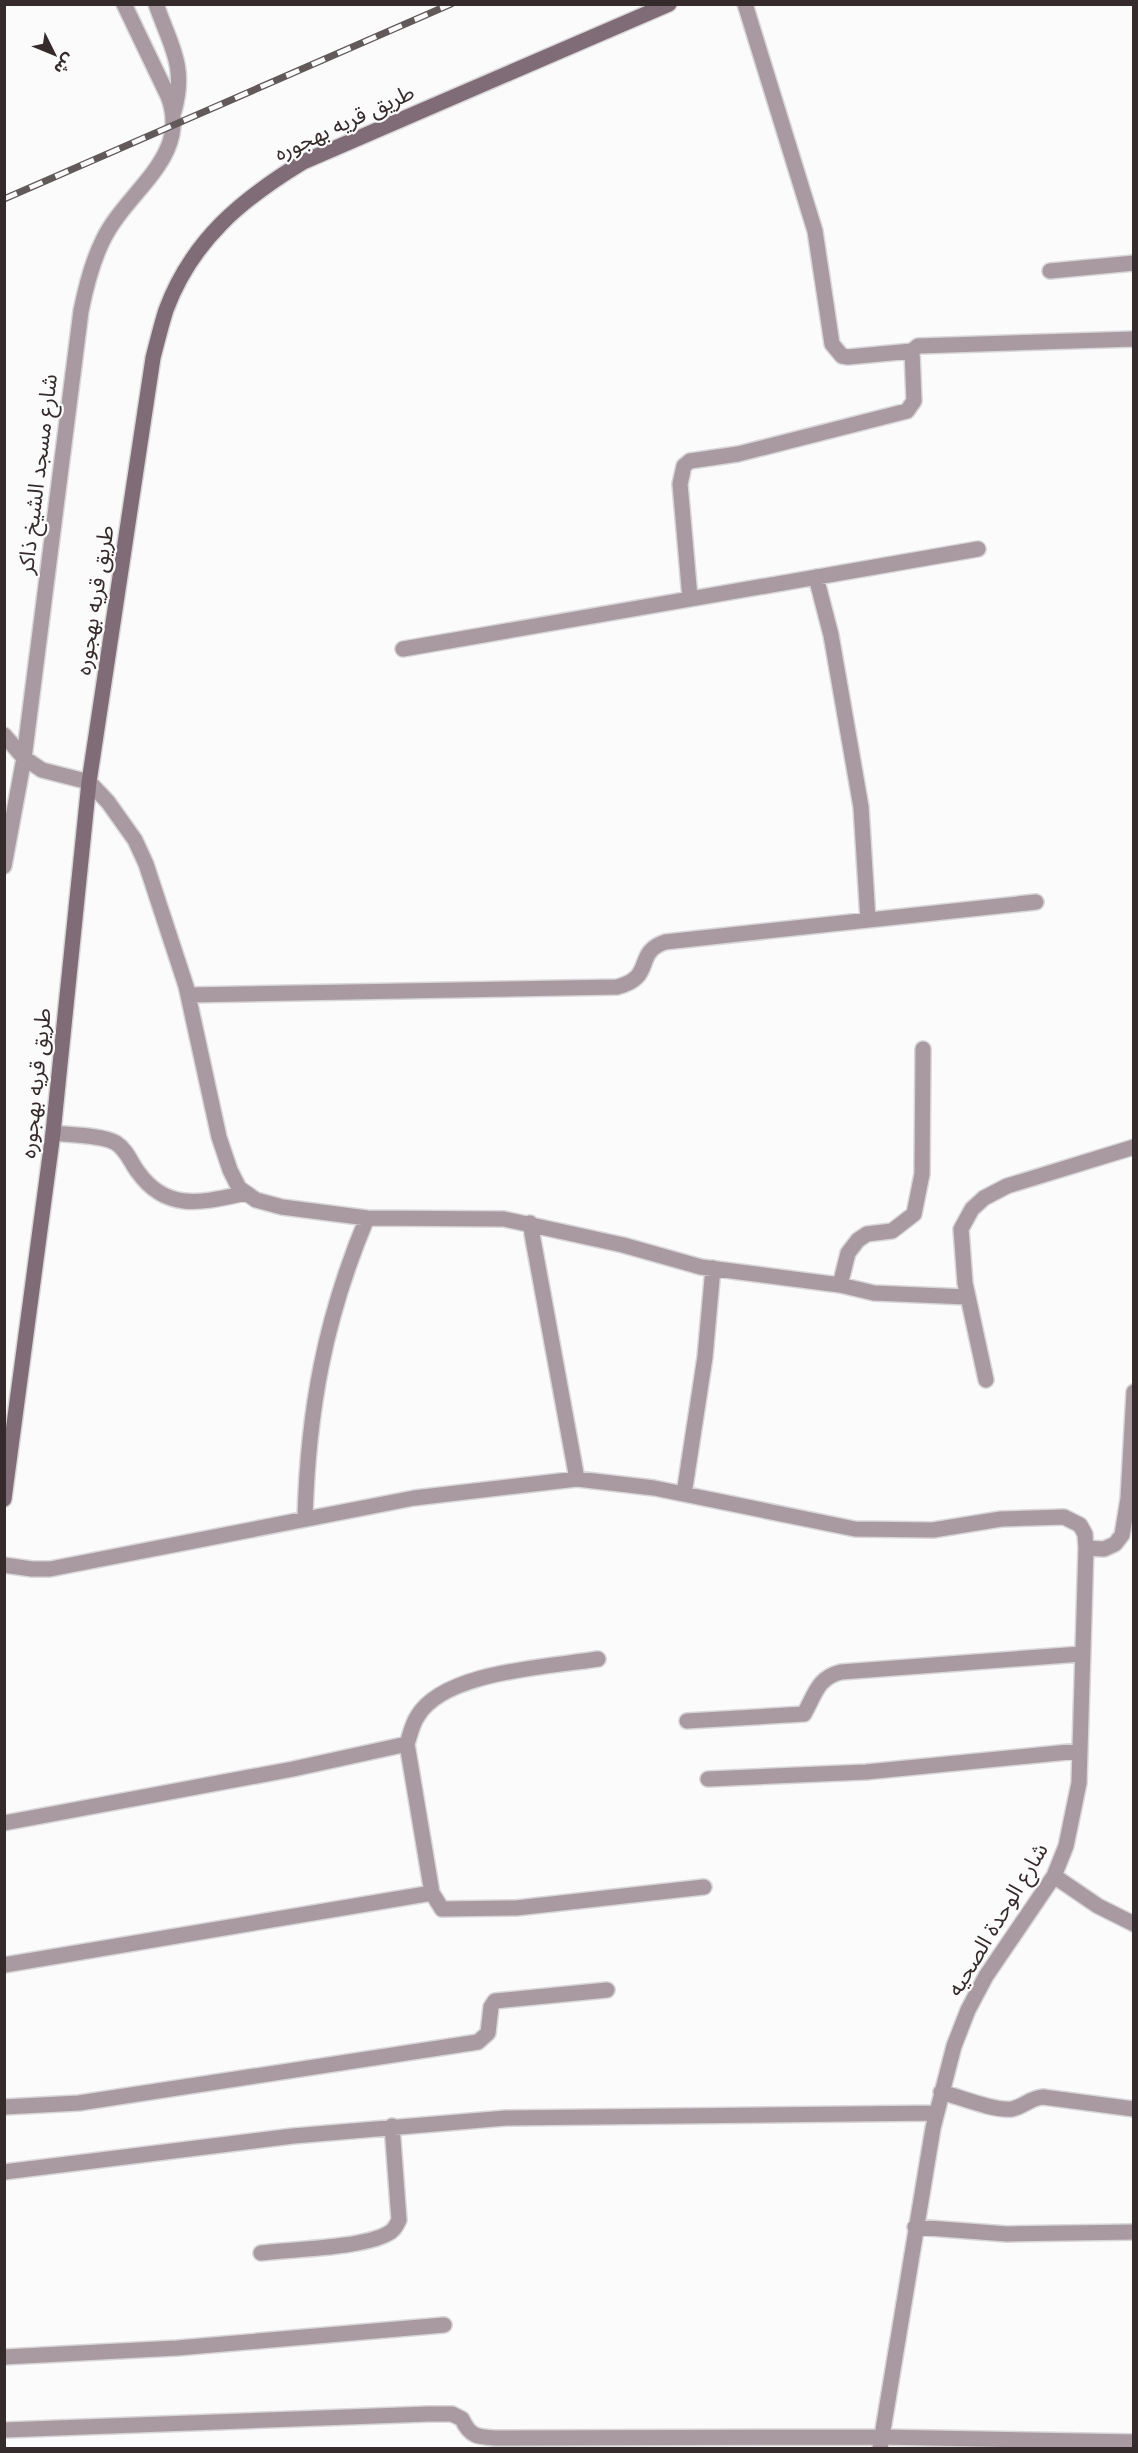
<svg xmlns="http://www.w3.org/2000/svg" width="1138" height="2453" font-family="'Space Grotesk','Noto Sans Arabic',sans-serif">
<rect width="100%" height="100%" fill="#fbfbfb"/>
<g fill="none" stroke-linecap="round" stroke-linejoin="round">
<defs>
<path id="street" d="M156 4C170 45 187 66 174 111
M745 4 815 231 832 344 842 356 848 357 912 351
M1050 271 1134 263
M816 577 831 635 861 807 868 920
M690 598 680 484 684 466 690 461 738 454 907 411 914 401 912 351 918 346 1134 339
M403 649 978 549
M4 735 24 758 42 770 89 782 108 802 135 840 146 864 186 986 219 1137 230 1170 239 1188 256 1200 282 1207 367 1218 504 1219 623 1245 701 1267 840 1285 874 1293 967 1297
M4 866 24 758 81 311C86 286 92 262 103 240 127 190 192 157 168 96L124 4
M188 995 617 987C656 977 633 953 665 942L1036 902
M53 1133C69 1135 103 1135 116 1143 127 1150 131 1163 138 1172 167 1213 204 1202 246 1193
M530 1223 577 1479
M840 1285 848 1253 858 1240 867 1234 892 1231 914 1214 922 1174 923 1049
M986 1380 965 1283 961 1229 972 1209 984 1198 1007 1186 1134 1147
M684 1494 705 1357 713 1268
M305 1518C308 1410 325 1318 367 1218
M1086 1548 1104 1549 1115 1544 1122 1535 1128 1499 1134 1392
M4 1565 32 1569H50L414 1498 577 1479 654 1488 855 1529 933 1530 1001 1519 1064 1517 1080 1525 1085 1534 1086 1548 1079 1783 1066 1846 1054 1876 986 1976 968 2010 954 2046 933 2128 880 2448
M687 1721 804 1714C815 1695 817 1678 841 1672L1081 1654
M407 1744 432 1893 442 1909 516 1908 704 1887
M708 1779 866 1772 1079 1751
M4 1823 293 1769 407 1744C410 1735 412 1725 417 1717 443 1671 549 1667 598 1659
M1054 1876 1098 1906 1134 1924
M4 1965 432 1893
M941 2092C960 2097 993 2111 1012 2109 1023 2107 1030 2098 1043 2097L1134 2109
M4 2107 79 2103 478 2042 488 2033 491 2007 495 2001 607 1990
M4 2172 293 2136 506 2118 937 2113
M915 2227 1007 2234 1134 2232
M261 2253C293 2249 361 2248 387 2234 394 2231 396 2226 399 2220L392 2126
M4 2357 177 2348 444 2325
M4 2430 428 2414H452L462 2419C470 2437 478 2437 496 2438L882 2437 1134 2442"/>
<path id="secondary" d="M4 1499 53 1133 89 782 153 358C157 342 161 326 166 310 192 240 242 199 303 162L669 4"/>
</defs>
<use href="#street" stroke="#d8d6d6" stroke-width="18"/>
<use href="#secondary" stroke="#d8d6d6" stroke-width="18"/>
<use href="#street" stroke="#a99aa1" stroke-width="15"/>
<use href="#secondary" stroke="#806c76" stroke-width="15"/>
<defs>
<path id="rail" d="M4 199 451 4"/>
</defs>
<use href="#rail" stroke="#62595a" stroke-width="7"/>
<use href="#rail" stroke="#fbfbfb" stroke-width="4.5" stroke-dasharray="14" stroke-linecap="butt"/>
</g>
<g text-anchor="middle" stroke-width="4.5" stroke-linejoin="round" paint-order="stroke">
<g font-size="22" fill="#362b2c" stroke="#fbfbfb">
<text transform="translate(344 122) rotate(-25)" y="8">طريق قريه بهجوره</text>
<text transform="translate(37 474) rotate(-83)" y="8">شارع مسجد الشيخ ذاكر</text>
<text transform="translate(94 600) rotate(-81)" y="8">طريق قريه بهجوره</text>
<text transform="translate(35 1083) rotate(-84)" y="8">طريق قريه بهجوره</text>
<text transform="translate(997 1919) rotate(-59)" y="8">شارع الوحدة الصحيه</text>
</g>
</g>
<rect width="1138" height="2453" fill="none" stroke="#362b2c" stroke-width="12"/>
<g transform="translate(54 54) rotate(133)" stroke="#fbfbfb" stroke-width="4.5" paint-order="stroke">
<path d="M0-4.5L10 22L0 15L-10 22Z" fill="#362b2c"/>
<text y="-9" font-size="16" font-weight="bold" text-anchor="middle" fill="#362b2c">ش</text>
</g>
</svg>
